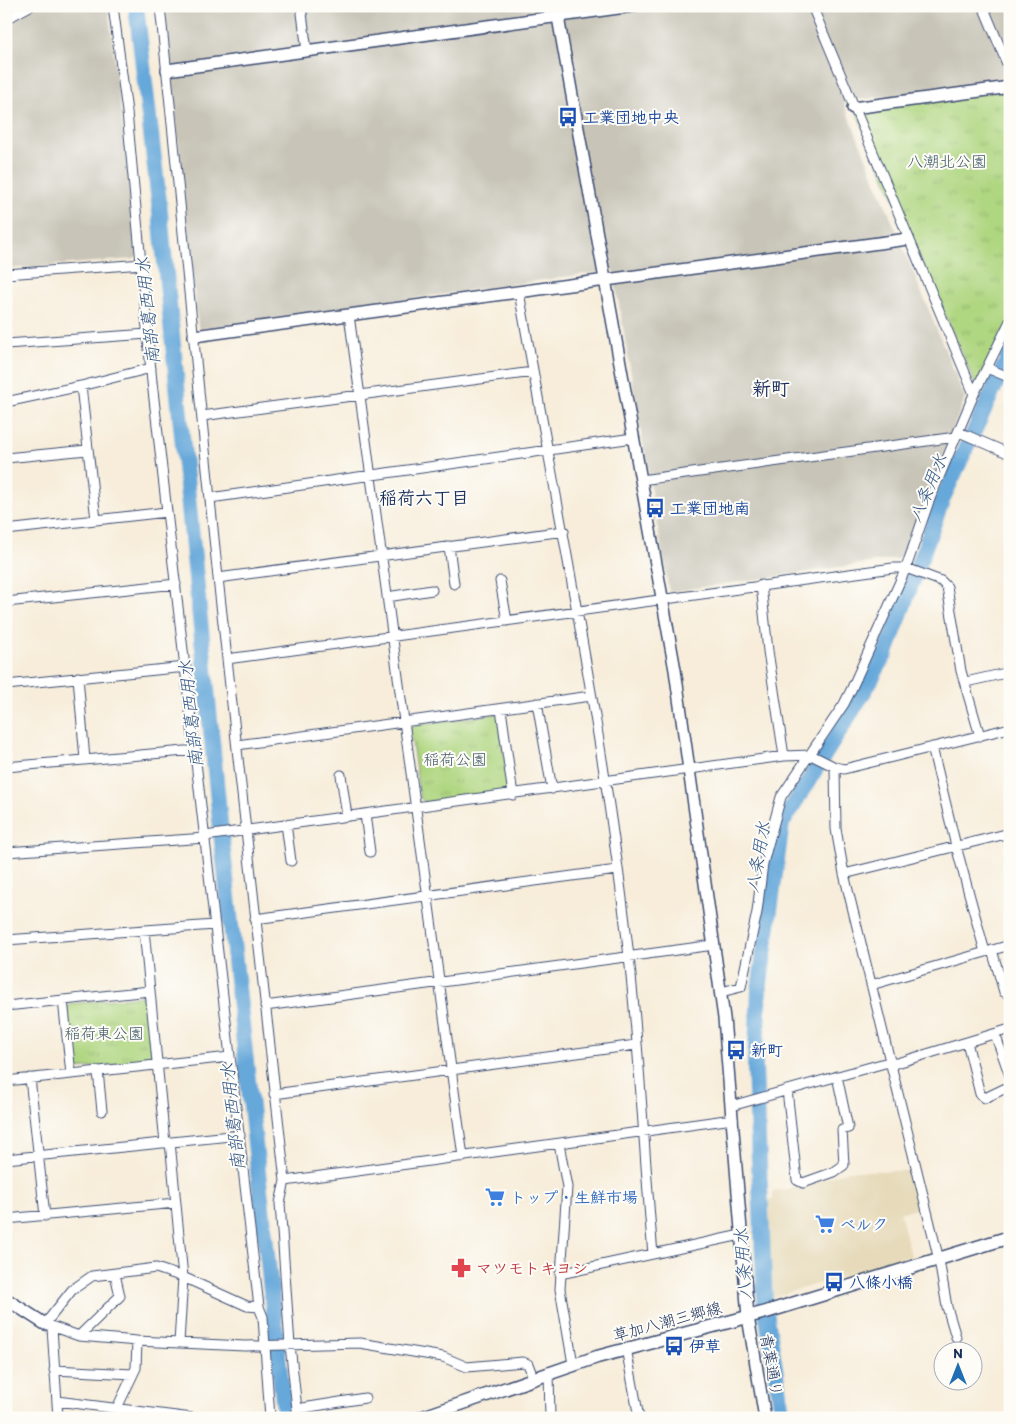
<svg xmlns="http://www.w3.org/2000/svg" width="1016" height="1424" font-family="Itim,'Klee One',sans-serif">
<defs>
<pattern id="park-tufts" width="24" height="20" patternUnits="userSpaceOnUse" patternTransform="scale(1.25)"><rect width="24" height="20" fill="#afd680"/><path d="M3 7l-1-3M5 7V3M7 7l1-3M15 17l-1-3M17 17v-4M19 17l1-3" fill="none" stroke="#96b871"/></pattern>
</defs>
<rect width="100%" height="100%" fill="#fdfcf7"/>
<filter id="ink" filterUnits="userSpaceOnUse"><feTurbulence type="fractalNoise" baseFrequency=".02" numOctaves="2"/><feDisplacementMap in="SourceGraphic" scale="10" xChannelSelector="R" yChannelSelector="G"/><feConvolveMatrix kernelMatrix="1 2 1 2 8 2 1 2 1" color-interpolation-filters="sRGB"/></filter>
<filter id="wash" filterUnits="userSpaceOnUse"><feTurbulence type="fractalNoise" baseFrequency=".0096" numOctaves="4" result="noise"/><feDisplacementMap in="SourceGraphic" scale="20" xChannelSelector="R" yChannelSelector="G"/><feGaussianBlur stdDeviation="1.12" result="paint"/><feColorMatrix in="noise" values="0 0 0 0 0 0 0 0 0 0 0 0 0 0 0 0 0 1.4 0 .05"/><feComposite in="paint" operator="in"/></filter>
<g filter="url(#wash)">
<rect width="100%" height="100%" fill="#f7edda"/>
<path fill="#e6daba" d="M849 1171H912L921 1206 900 1213 911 1256 773 1297 767 1199H773V1191L792 1189Z"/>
<path fill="#c8c4b8" d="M6 6H108L138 255 134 259 6 269Z
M164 6H1010V82L857 100 844 104 965 398 902 558 669 592 613 270 200 329 198 326Z"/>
<path fill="url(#park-tufts)" stroke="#65826f" d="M1010 90V321L976 386 855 109Z
M495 714 499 716 508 787 505 791 425 802 420 798 410 729 414 726Z
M142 996 147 1000 152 1055 148 1062 76 1069 73 1065 67 1007 70 1004Z"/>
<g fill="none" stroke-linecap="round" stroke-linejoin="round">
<path stroke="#66a8da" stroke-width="16" d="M136 6 159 202 222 842 285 1418
M783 1418 765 1305 755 1067 759 990 782 823 865 690 886 653 943 498 1010 354"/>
</g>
</g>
<g filter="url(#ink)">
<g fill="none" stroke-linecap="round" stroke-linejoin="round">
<defs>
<path id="minor" d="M113 6 127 112 152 382 259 1307 263 1317 270 1418
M160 6 218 578 285 1181 280 1203 290 1345 298 1418
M301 6 307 51
M812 6 974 394
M983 6 1010 71
M6 19 30 6
M6 274 143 264
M519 292C558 513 604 734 629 957 640 1056 644 1155 653 1254
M349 315 463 1157
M6 344 148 334
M987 368 1006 376
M81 386 96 520
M6 402 81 386 151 368
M202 416 533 372
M959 432 1010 454
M6 458 87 450
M641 480 956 437
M210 498 633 438
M6 530 167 512
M449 546 454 584
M218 578 564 531
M500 581 507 621
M761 585 768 651 784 756
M387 597 432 590
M6 602 176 584
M227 659 893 568H906L941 581 947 587 961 671 980 736
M78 677 85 760
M966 682 1010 672
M6 685 186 667
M537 703 552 789
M501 709 513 795
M237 745 591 696
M932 747 956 846 985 952
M6 767 196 750
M835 767 836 829 844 874 939 1260 947 1307 956 1337
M341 775 347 816
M365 814 370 852
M286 824 291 861
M205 836 784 756 811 755 835 767 844 769 1010 728
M6 852 206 838
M844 874 1010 833
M255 919 617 870
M144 930 165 1143
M6 940 215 925
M992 950 1004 992
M871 985 1010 945
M721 992 741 987 757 912 763 863 781 797 844 704 851 690 906 568 929 501 974 394 1010 321
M63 1000 71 1074
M6 1006 150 991
M265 1006 714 945
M995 1034 1010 1076
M967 1042 980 1094 985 1098 1010 1086
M98 1071 102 1111
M30 1078 45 1216
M6 1081 230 1057
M787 1090 797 1180 803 1183 834 1172 844 1165 842 1130 848 1128 837 1076
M274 1094 636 1045
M731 1106 885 1063H897L1010 1029
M170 1142 183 1277 179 1343
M559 1144 567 1187 560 1289 573 1364
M6 1159 240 1135
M285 1181 733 1119
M6 1219 176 1203
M560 1274 741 1235
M259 1307 247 1306 183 1277 156 1268 92 1276 72 1290 45 1324 79 1336 137 1341 245 1346 360 1343 443 1357 467 1367 523 1362 528 1364 533 1377
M52 1328 58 1418
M79 1336 120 1296 115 1274
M626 1348 639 1418
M54 1370 133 1374
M549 1372 550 1418
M57 1401 192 1418
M117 1408 136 1368 137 1341
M297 1409 365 1398"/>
<path id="tertiary" d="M556 6 675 670 724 1018 748 1317 765 1418
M167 70 633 6
M853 108 1010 87
M194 336 908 239
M6 1299 45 1324"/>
<path id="secondary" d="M420 1418 597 1357 766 1312 1010 1237"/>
</defs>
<use href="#minor" stroke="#3c4c71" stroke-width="11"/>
<use href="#tertiary" stroke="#3c4c71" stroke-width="14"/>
<use href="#secondary" stroke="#3c4c71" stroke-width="15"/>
<use href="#minor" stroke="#fff" stroke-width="9"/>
<use href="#tertiary" stroke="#fff" stroke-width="11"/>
<use href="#secondary" stroke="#fff" stroke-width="12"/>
</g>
</g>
<defs>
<symbol id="bus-bare" viewBox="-9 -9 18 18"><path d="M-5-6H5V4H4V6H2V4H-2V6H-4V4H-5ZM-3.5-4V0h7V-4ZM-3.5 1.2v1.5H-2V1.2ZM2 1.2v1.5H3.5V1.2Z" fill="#1a4fb4" stroke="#fdfcf7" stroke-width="2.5" paint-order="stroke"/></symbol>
<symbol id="supermarket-bare" viewBox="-9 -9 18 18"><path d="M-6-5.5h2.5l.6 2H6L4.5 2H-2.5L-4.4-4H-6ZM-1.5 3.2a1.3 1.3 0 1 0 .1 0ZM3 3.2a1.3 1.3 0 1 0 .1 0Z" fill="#3f7fe0" stroke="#fdfcf7" stroke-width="2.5" paint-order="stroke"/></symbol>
<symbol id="pharmacy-bare" viewBox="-9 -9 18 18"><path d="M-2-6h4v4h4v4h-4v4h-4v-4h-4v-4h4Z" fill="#e0444e" stroke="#fdfcf7" stroke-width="2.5" paint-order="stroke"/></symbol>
</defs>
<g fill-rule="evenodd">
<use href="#bus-bare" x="554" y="103" width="28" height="28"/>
<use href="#bus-bare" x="641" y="494" width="28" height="28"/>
<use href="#bus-bare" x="722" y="1036" width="28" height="28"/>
<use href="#supermarket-bare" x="481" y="1183" width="28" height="28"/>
<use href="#supermarket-bare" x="811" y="1210" width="28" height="28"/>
<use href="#pharmacy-bare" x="447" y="1254" width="28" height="28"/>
<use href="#bus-bare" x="820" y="1268" width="28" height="28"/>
<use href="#bus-bare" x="660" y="1332" width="28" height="28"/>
</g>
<g text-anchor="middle" stroke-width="4" stroke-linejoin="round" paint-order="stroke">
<g font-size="16" font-weight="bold" fill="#164399" stroke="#fdfcf7" text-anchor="start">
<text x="583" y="123">工業団地中央</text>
<text x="670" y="514">工業団地南</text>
<text x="751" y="1056">新町</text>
<text x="849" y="1288">八條小橋</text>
<text x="689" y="1352">伊草</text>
</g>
<g font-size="16" fill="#405966" stroke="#fdfcf7">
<text x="947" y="167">八潮北公園</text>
<text x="455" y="765">稲荷公園</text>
<text x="104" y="1039">稲荷東公園</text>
</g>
<g font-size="16" font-weight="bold" fill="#366cbe" stroke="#fdfcf7" text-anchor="start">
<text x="510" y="1203">トップ・生鮮市場</text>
<text x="840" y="1230">ベルク</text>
</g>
<g font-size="16" font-weight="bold" fill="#be3a42" stroke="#fdfcf7" text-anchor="start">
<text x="476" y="1274">マツモトキヨシ</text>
</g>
<g font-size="16" fill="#1b2f5e" stroke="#fdfcf7">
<text transform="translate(667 1321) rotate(-15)" y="6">草加八潮三郷線</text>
<text transform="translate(772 1365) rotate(80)" y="6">青葉通り</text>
</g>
<g font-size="18" font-style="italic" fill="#355989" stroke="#fdfcf7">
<text transform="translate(148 311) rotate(-96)" y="6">南部葛西用水</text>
<text transform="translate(928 488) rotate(-67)" y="6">八条用水</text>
<text transform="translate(191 714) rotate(-96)" y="6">南部葛西用水</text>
<text transform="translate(758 857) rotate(-80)" y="6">八条用水</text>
<text transform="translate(233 1117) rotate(-96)" y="6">南部葛西用水</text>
<text transform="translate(743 1264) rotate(-93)" y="6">八条用水</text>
</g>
<g font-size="18" font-weight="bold" fill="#1b2f5e" stroke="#fdfcf7">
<text x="424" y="504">稲荷六丁目</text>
</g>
<g font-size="19" font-weight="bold" fill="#1b2f5e" stroke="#fdfcf7">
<text x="771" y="395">新町</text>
</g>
</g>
<rect width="1016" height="1424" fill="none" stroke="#fdfcf7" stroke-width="25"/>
<g transform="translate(958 1366)"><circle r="24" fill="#fdfcf7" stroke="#a3aaba"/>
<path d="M0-4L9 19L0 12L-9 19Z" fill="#1f6fb2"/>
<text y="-8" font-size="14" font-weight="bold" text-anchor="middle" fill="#1b2f5e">N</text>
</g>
</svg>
